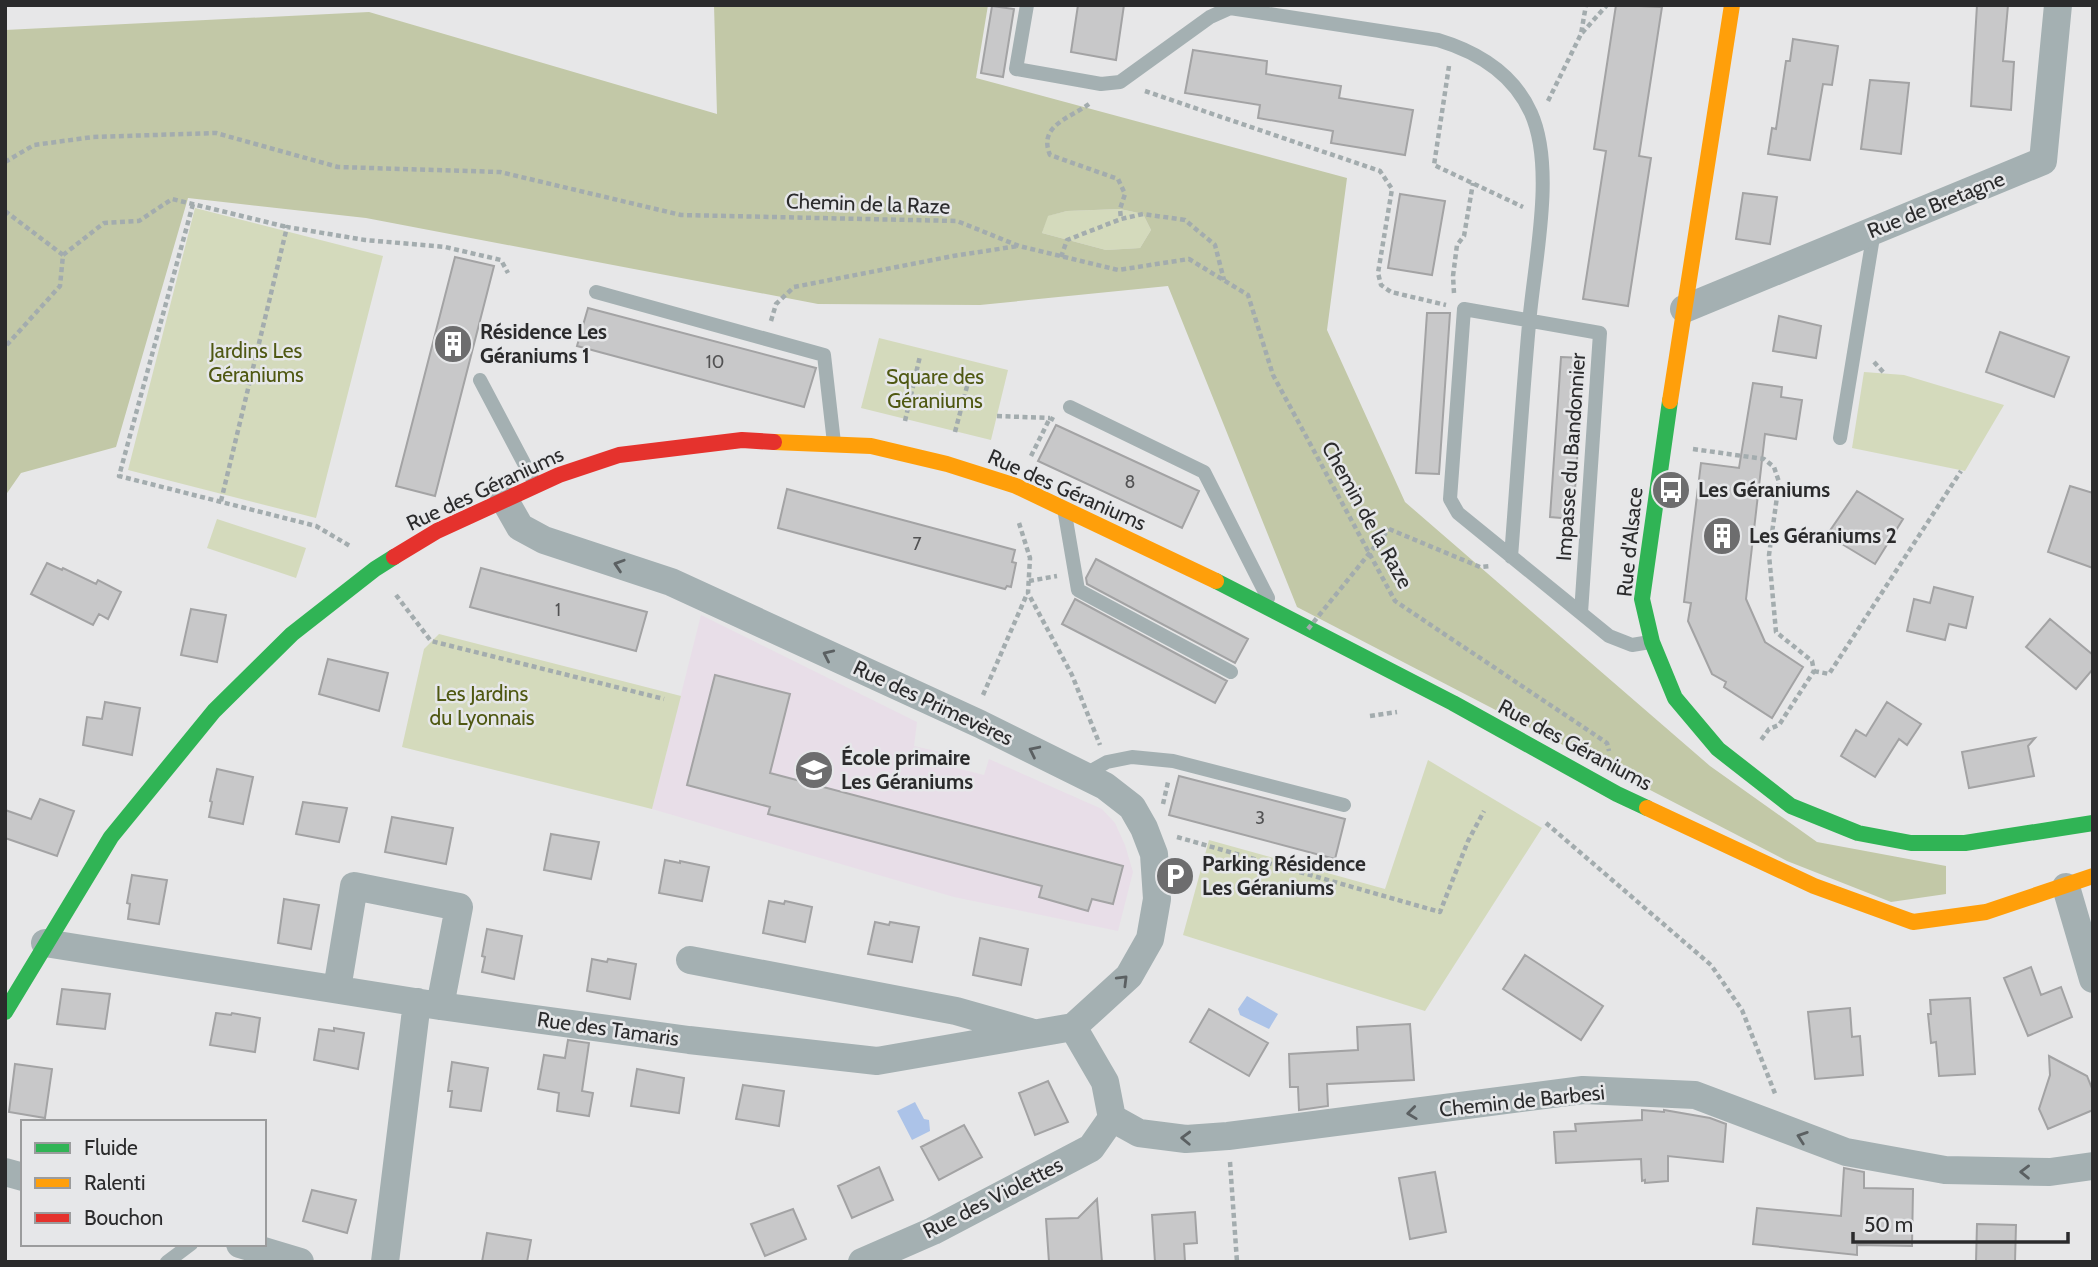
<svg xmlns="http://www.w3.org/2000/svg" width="2098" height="1267" font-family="Cabin,sans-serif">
<rect width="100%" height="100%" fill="#e7e7e8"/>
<path fill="#e8dee8" d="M701 615 917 722 914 746 949 754 948 766 984 775 989 759 1102 809 1115 823 1125 845 1133 872 1118 931 954 897 652 809Z"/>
<path fill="#d4dabc" d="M195 208 383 256 316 518 128 470Z
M1120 209 1143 214 1151 230 1140 248 1106 250 1042 233 1047 216 1067 211Z
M879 338 1008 370 991 440 861 408Z
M1864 372 1904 375 2004 405 1965 471 1852 448Z
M217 519 306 548 296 578 207 548Z
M439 634 681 696 652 809 402 747 424 649Z
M1428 760 1542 828 1425 1011 1183 935 1209 840 1385 889Z"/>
<path fill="#c2c8a7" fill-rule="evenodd" d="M714 5H988L976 78 1347 178 1327 330 1405 502 1710 766 1817 842 1946 866V894L1891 902 1787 861 1297 607 1168 286 980 305 818 304 366 218 188 198 116 447 21 473 5 496V30L369 12 717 114ZM1120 209 1143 214 1151 230 1140 248 1106 250 1042 233 1048 216 1067 211Z"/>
<path fill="#acc3e8" d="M1247 996 1278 1014 1269 1029 1240 1015 1238 1009Z
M915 1102 924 1119 929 1120 930 1131 912 1140 897 1111Z"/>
<path fill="#c8c8c9" stroke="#a3a3a4" stroke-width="2" d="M1078 5H1124L1116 60 1071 52Z
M1616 5 1662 7 1639 156 1651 158 1628 306 1583 299 1606 151 1594 149Z
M1977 5H2008L2003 61 2014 62 2011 110 1971 106Z
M992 6 1014 9 1003 77 981 73Z
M1793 39 1838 46 1832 85 1823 84 1810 160 1768 154 1772 128 1776 129 1786 61H1790Z
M1193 50 1267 61 1266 74 1341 86 1339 98 1413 110 1405 155 1331 143 1333 131 1258 118 1260 105 1185 93Z
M1870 80 1909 83 1901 154 1861 149Z
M1743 193 1777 197 1770 244 1736 239Z
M1400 194 1445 201 1432 275 1388 268Z
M455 257 494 266 435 496 396 486Z
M588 308 816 368 804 407 577 346Z
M1427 313H1450L1439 474 1416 473Z
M1779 316 1821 326 1816 358 1773 351Z
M2000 332 2069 357 2054 397 1986 372Z
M1561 357 1584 358 1573 519 1550 517Z
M1753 383 1782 387 1781 397 1802 400 1796 439 1765 434 1746 599 1765 642 1803 667 1772 718 1724 687 1726 682 1712 674 1688 621 1691 603 1684 602 1701 463 1739 468Z
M1056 425 1199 491 1182 528 1038 461Z
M2070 486 2093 493V568L2048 552Z
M787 489 1015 550 1012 562 1016 563 1011 587 1007 586 1005 589 778 528Z
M1857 491 1903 519 1875 564 1827 535Z
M1096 559 1248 639 1235 663 1087 584 1086 578Z
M47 563 62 570 63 568 96 584 98 580 121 592 108 619 99 614 93 625 31 594Z
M481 568 647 612 636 651 470 607Z
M1934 587 1973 597 1966 628 1949 624 1945 640 1907 631 1914 599 1930 603Z
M1075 599 1227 681 1215 703 1062 624Z
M191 609 226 615 217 662 181 655Z
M2050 619 2093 655V669L2076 689 2026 647Z
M328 659 388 673 379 711 319 694Z
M715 675 790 694 770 773 1123 866 1113 904 1092 899 1088 911 1039 897 1042 886 768 814 770 807 687 785Z
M105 702 140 708 132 755 83 745 87 717 102 719Z
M1887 702 1921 724 1907 745 1899 739 1875 777 1841 756 1856 730 1866 736Z
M2035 738 2028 746 2034 776 1969 788 1962 752Z
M217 769 253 777 243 824 209 817 212 802 210 801Z
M1179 776 1345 819 1335 859 1169 815Z
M40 799 74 811 57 856 5 838V810L31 819Z
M303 802 347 808 339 842 296 834Z
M392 817 453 828 446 864 385 852Z
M551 834 599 842 591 879 544 870Z
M665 860 680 863V861L709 867 702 901 659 893Z
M132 875 167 880 159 924 128 919 130 904 127 903Z
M284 899 319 905 311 949 278 943Z
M769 901 784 904 785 901 812 907 805 942 763 933Z
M875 922 889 925 890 922 919 927 912 962 868 954Z
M487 929 522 936 514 979 482 972 485 957 482 956Z
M980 938 1028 949 1021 985 973 975Z
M1525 955 1603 1006 1581 1040 1503 989Z
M592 959 607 962 608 959 636 964 630 999 587 991Z
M2031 967 2041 995 2061 987 2072 1017 2028 1036 2004 978Z
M62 989 110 994 105 1029 57 1024Z
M1970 998 1975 1074 1939 1076 1936 1042 1931 1043 1928 1014H1931L1930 1000Z
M1850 1008 1852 1037 1860 1036 1863 1075 1815 1079 1808 1012Z
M1209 1009 1268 1043 1249 1076 1190 1042Z
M216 1013 231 1015 232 1013 260 1018 255 1052 210 1045Z
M1410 1024 1414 1080 1327 1084 1328 1106 1299 1110 1298 1087H1290L1289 1054 1358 1050 1357 1027Z
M334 1028 364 1033 358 1069 314 1060 319 1029 334 1031Z
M568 1040 589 1043 582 1091 593 1093 589 1116 557 1111 559 1093 538 1089 544 1055 565 1058Z
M2049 1056 2087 1076 2093 1091V1110L2048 1129 2039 1109 2050 1075Z
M452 1062 488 1068 481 1111 450 1107 452 1091H448Z
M15 1064 52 1069 45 1118 9 1112Z
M637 1069 684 1078 679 1113 631 1106Z
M1048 1081 1068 1122 1035 1135 1019 1093Z
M743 1085 784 1091 779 1126 736 1119Z
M1642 1110 1664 1112V1110L1710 1118 1726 1124 1723 1162 1668 1156V1181L1645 1183V1180L1642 1181 1641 1159 1556 1163 1554 1132 1576 1131 1575 1124 1642 1120Z
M964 1125 982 1157 939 1180 921 1147Z
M879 1167 893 1200 852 1218 838 1186Z
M1844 1168 1864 1172V1188L1913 1189 1912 1246 1857 1245V1255L1753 1244 1757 1208 1841 1216Z
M1435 1172 1446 1232 1410 1239 1399 1178Z
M312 1190 356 1200 347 1233 303 1221Z
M1097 1199 1102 1262H1049L1046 1219 1078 1218Z
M793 1209 806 1239 765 1256 751 1224Z
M1195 1212 1197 1243 1184 1244 1185 1262H1155L1152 1215Z
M1977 1224 2016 1225 2015 1262H1976Z
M487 1233 531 1240 527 1262H482Z"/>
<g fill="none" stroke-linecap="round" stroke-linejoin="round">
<path stroke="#a3acae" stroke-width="4.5" stroke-dasharray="5 3.5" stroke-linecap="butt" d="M1582 33 1607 5
M1449 66 1434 165 1523 207
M1145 91 1380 171 1392 189 1378 273 1381 285 1391 292 1446 305
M1548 101 1581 34 1586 5
M1089 104C1068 119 1038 126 1050 155L1118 179 1125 194 1120 209 1121 219
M5 162 34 145 93 137 216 133 338 167 500 172 681 215 957 221 1019 246 1118 270 1189 259 1248 295 1273 375 1395 601 1607 743 1609 751
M193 204 119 476 316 526 350 546
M5 211 63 255 60 286 5 347
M63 255 104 223 139 221 172 199 287 227
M1061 257 1067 240 1121 219 1143 214 1185 220 1215 245 1224 280
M1454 293 1453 276 1457 245 1464 236 1473 183
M771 321 776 304 794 287 953 256 1018 246
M1874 362 1885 374
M997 416 1050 418
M905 421 920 356
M955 432 971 371
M1693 449 1764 459 1774 467 1779 482 1769 555 1776 632 1812 661 1814 671 1779 725 1769 729 1761 740
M1031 456 1050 418 1054 420
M221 501 287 227 365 240 445 247 501 260 508 273
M1019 523 1030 558 1028 593 1072 675 1100 745
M1389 529 1480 567 1491 566
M1029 581 1057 576
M396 595 431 641 664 699
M1814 671 1829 674 1961 471
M983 695 1027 594
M1370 716 1397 712
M1163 804 1168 782
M1546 823 1711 965 1742 1010 1776 1096
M1177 837 1440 912 1468 841 1484 811
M1230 1162 1237 1262"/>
<path stroke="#a4b0b2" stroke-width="14" d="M1027 5 1016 69 1101 84 1120 82 1210 17 1230 8 1438 40C1478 52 1513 73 1531 113 1556 169 1534 263 1529 324 1522 402 1517 480 1511 557
M596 292 824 355 834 443
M480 380 535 484
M1070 407 1204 472 1268 598
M1840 438 1874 231
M1065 514 1078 590 1231 672
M1581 613 1600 333 1464 309 1450 499 1458 513 1609 636 1632 645 1650 642
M1084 775 1107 762 1132 757 1173 761 1344 805
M167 1262 191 1244"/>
<path stroke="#a4b0b2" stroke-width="28" d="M1684 309 2043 161 2058 5
M504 499 520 527 544 540 671 582 980 724 1105 786 1132 807 1144 828 1154 854 1157 899 1150 939 1129 976 1073 1027
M2066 887 2093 979
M45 943 440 1006 689 1040 877 1061 1073 1027 1105 1082 1112 1118
M690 960 956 1011 1030 1032
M337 989 354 886 459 907 440 1006
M1112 1118 1139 1133 1186 1139 1228 1136 1583 1090 1695 1095 1846 1152 1945 1170 2050 1172 2093 1166
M5 1172 23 1177
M240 1244 300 1262
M385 1262 417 1002
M862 1262 933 1231 1091 1148 1112 1118"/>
<path stroke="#30b455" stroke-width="16" d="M1670 401 1642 599 1652 642 1675 698 1718 749 1791 806 1858 833 1911 843H1965L2093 823
M1216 581 1453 703 1617 794 1647 808
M5 1012 111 837 214 711 292 634 375 569 394 557"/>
<path stroke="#ff9f0a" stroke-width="16" d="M1670 401 1732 5
M774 442 871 446 947 464 1016 486 1216 581
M1647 808 1814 886 1913 922 1986 912 2093 876"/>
<path stroke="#e5322d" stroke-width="16" d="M394 557 437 531 559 475 619 455 742 440 774 442"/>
<path stroke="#a3acae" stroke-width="4.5" stroke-dasharray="5 3.5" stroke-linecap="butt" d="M1308 629 1389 529"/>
</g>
<defs><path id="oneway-chevron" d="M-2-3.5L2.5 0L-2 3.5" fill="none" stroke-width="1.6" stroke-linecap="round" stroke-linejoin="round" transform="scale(1.75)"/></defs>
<g stroke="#5b6062">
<use href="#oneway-chevron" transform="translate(619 565) rotate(-162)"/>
<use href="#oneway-chevron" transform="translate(828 655) rotate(-155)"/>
<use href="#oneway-chevron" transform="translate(1034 751) rotate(-154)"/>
<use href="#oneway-chevron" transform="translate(1123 980) rotate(-45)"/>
<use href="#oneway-chevron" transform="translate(1412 1113) rotate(173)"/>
<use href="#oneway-chevron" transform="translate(1802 1137) rotate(-161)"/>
<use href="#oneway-chevron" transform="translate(1186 1138) rotate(-178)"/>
<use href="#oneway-chevron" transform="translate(2025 1172) rotate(-179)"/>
</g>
<defs>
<symbol id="building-disc" viewBox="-11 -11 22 22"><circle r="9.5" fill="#6d6d6e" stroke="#e6e7e9"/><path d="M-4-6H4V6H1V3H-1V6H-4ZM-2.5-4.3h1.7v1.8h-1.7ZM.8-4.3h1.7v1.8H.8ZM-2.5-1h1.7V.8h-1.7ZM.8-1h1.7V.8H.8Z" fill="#fff"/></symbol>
<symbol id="bus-disc" viewBox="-11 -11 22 22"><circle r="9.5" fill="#6d6d6e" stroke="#e6e7e9"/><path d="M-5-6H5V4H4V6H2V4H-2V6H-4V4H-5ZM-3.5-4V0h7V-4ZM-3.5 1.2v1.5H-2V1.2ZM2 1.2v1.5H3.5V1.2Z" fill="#fff"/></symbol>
<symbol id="school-disc" viewBox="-11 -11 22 22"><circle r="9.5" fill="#6d6d6e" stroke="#e6e7e9"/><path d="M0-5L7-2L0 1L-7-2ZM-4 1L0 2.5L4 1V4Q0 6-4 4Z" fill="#fff"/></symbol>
<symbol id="parking-disc" viewBox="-11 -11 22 22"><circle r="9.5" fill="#6d6d6e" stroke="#e6e7e9"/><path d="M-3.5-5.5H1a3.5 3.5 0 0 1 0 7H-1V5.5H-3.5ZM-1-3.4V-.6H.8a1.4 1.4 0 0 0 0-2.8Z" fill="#fff"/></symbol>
</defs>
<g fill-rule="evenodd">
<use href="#building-disc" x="431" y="322" width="44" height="44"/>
<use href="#bus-disc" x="1649" y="468" width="44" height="44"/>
<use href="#building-disc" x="1700" y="514" width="44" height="44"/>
<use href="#school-disc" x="792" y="748" width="44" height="44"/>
<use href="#parking-disc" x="1153" y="854" width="44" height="44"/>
</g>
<g text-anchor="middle" stroke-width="5" stroke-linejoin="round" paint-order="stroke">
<g font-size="18" fill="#525253">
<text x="715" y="368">10</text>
<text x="1130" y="488">8</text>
<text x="917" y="550">7</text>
<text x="558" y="616">1</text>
<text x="1260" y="824">3</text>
</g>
<g font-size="21" fill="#2b2b2c" stroke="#e6e7e9">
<text transform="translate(868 204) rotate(2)" y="7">Chemin de la Raze</text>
<text transform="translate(1936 205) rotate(-22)" y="7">Rue de Bretagne</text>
<text transform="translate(1571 457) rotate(-86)" y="7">Impasse du Bandonnier</text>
<text transform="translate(485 489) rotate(-25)" y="7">Rue des Géraniums</text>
<text transform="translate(1067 490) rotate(24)" y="7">Rue des Géraniums</text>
<text transform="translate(1367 515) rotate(61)" y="7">Chemin de la Raze</text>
<text transform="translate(1630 542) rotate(-84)" y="7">Rue d'Alsace</text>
<text transform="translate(933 703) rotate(25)" y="7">Rue des Primevères</text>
<text transform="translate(1575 745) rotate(28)" y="7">Rue des Géraniums</text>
<text transform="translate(608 1029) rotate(8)" y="7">Rue des Tamaris</text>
<text transform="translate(1522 1101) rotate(-6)" y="7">Chemin de Barbesi</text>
<text transform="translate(993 1198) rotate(-27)" y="7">Rue des Violettes</text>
</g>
<g font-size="21" font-weight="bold" fill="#2b2b2c" stroke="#e6e7e9" text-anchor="start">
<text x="480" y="339">Résidence Les<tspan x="480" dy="24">Géraniums 1</tspan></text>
<text x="1698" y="497">Les Géraniums</text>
<text x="1749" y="543">Les Géraniums 2</text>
<text x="841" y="765">École primaire<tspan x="841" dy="24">Les Géraniums</tspan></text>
<text x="1202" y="871">Parking Résidence<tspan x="1202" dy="24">Les Géraniums</tspan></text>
</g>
<g font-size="21" fill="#4f5812" stroke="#e6e7e9">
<text x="256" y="358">Jardins Les<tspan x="256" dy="24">Géraniums</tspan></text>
<text x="935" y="384">Square des<tspan x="935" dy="24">Géraniums</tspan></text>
<text x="482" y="701">Les Jardins<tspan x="482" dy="24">du Lyonnais</tspan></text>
</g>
</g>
<rect width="2098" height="1267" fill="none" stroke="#2b2b2c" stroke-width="14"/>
<rect x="21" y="1120" width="245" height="126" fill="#e6e7e9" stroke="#9b9c9d" stroke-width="2"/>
<rect x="35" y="1143" width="35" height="10" fill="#30b455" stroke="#9b9c9d" stroke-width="2"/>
<text x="84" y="1155" font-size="21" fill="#2b2b2c">Fluide</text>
<rect x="35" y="1178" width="35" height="10" fill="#ff9f0a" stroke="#9b9c9d" stroke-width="2"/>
<text x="84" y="1190" font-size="21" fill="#2b2b2c">Ralenti</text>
<rect x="35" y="1213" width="35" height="10" fill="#e5322d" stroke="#9b9c9d" stroke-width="2"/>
<text x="84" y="1225" font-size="21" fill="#2b2b2c">Bouchon</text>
<path d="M1853 1232v10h215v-10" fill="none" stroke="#2b2b2c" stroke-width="3.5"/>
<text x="1864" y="1232" font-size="21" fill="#2b2b2c" stroke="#e6e7e9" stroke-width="5" paint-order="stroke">50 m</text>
</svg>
